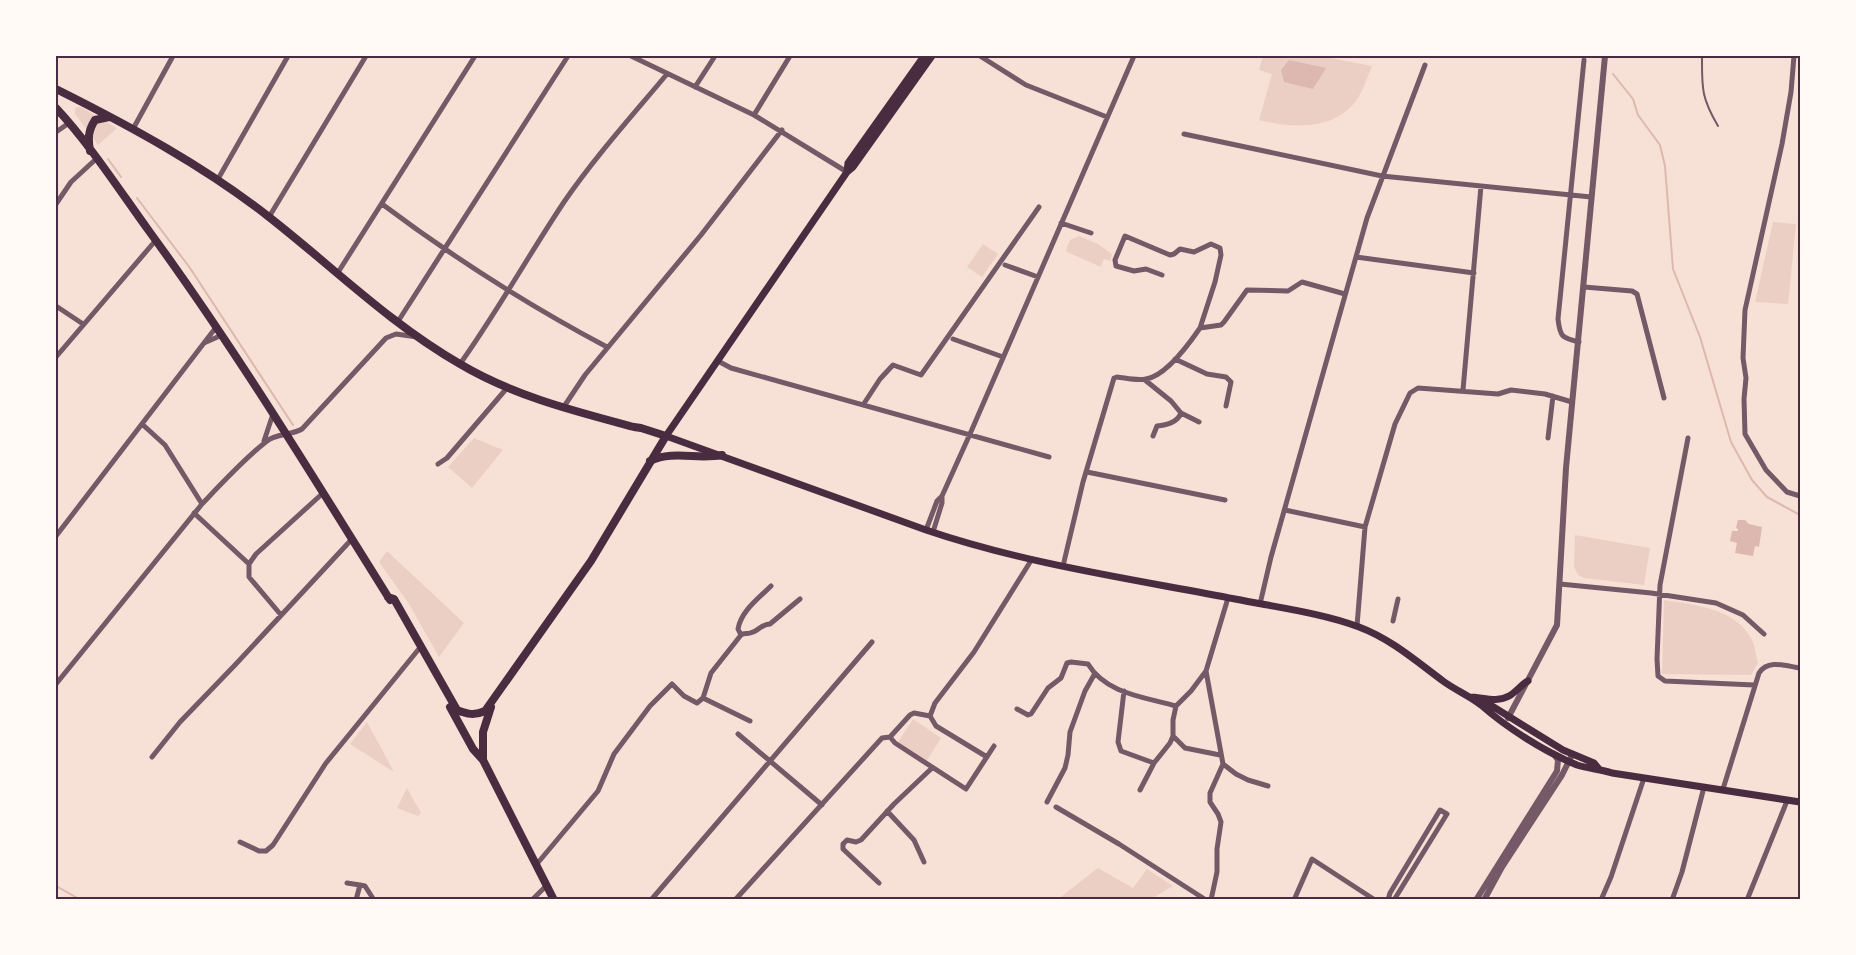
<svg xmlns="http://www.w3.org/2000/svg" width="1856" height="955" font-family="'IBM Plex Sans',sans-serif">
<rect width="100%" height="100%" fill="#f7e1d7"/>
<path fill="#ebcfc5" d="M1263 56H1321L1372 66C1367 78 1363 91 1356 101 1333 131 1292 128 1259 120L1272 74 1259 70Z
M78 107H81L117 128 98 145 75 114V108Z
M1773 222 1796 224 1788 304 1755 302Z
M1079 236 1098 244 1112 254 1110 261 1104 259 1101 267 1067 252 1066 250 1070 240Z
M983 244 998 254 982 277 967 267Z
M474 438 503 450 472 488 448 467Z
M1575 535 1650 548 1644 585 1584 578 1578 575 1574 567Z
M387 551 464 623 439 657 409 604 379 562Z
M1664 600C1695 605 1736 608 1752 640 1755 647 1756 656 1758 663L1751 675 1662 674Z
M913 719 941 738 926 762 898 742Z
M367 722 394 772 350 744Z
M407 788 421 813 418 816 397 808Z
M1098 868 1133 888 1147 869 1173 886 1151 899H1058Z"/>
<path fill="#dcb8b0" d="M1289 60 1326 68 1313 89 1284 82 1281 70Z
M1738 520H1745L1749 524 1762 527 1759 547 1755 546 1753 556 1735 553 1737 543 1730 541 1732 531H1738V529L1736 528Z"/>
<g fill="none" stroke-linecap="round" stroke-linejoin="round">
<path stroke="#dcb8b0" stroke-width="2" d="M1613 74 1633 99 1638 115 1660 145 1665 166 1673 269 1700 337 1731 442 1752 480 1767 497 1800 515
M108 159 121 177
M137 198 190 268 293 425
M56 886 81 900"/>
<path stroke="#755966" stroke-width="2" d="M1702 56C1702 88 1701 97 1718 126"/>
<path stroke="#755966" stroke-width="5" d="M631 56 754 115 847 172
M980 56 1026 85 1107 117
M1794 56 1791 92 1782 144 1745 310 1743 358 1746 378 1744 399 1745 434 1766 470 1787 492 1800 496
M695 87 715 56
M754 115 790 56
M133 129 173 56
M56 132 69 123
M1184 134 1382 176 1591 197
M218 179 288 56
M56 204 71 182 96 159
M382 204C454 258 528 305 607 347
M269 217 366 56
M1061 223 1091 233
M1356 257 1474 273
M1005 265 1038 277
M337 274 475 56
M1162 275 1146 269 1134 271 1116 266 1115 260 1125 236 1170 255 1174 254 1180 249 1194 252 1211 244 1220 248 1221 255 1215 282 1200 328
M1584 287 1632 291 1637 294 1664 398
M56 306 83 324
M397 323 568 56
M953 339 1003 357
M1579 342C1562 338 1560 337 1558 319L1584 60
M204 343 222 335
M56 357 156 240
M1175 359 1207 374 1226 377 1231 382 1226 406
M718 361 731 368 1049 457
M460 364C497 312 528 256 564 202 595 157 632 116 667 74
M1145 380 1171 401 1181 413 1199 422
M1463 390 1481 186
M863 405 880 379 893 365 921 375 1039 207
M563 408 585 375 701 235 782 130
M142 424 165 445 202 504
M1153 436 1157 426C1166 425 1177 423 1181 413
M1548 438 1553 396
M1688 438 1660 585 1657 659 1658 676 1665 681 1754 685
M264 441 273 414
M438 464 447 458 507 388
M1087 472 1225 500
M1285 510 1365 527
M194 513 249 564
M926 530 937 501 942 496 970 434 1134 56
M933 532 942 503V496
M56 536 217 326
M1063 566 1083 482 1114 378 1117 377C1126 378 1137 381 1146 379 1166 376 1189 344 1200 328L1221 325 1224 322 1247 290 1288 291 1302 282 1345 294
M1560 584 1651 593 1716 603 1743 615 1764 634
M1260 604 1271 557 1367 218 1425 65
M281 615 249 577V564L256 554 323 493
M1393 621 1398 599
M1357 626 1365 527 1395 424 1410 393 1418 388 1498 394 1511 390 1545 394 1572 402
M741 635C744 633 747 634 750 633 758 632 761 624 770 624L800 599
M1206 671 1223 764 1236 774 1248 780 1268 786
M56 684 202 504C221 484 245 458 267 441 275 434 292 435 302 429L386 338 396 334 417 337
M1124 691 1118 742 1121 751 1154 763
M703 698 711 673 741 635 738 629C741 611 759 598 771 586
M1017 709 1028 715 1031 714 1048 688 1061 678 1067 663 1071 662 1088 664C1106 694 1145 697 1176 706
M930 716 936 726 987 757
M738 734 822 805
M890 737 895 743 966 789 994 746
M1220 755 1185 748 1173 736V720L1176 706 1191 691 1206 671 1228 598
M152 757 180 722 235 665 352 539
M1723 789 1759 673C1768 659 1786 666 1800 668
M1140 790 1154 763 1170 743 1173 736
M1047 802 1065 768 1068 755 1070 732 1085 691 1094 675
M1056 807 1119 844 1206 900
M887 811 914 840 924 862
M240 842 259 851H266L273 845 326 763 418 650
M536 865 598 791 614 754 650 706 672 684 684 696 697 703 703 698 750 721
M347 883 360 885
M879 883 843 849V844L847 840 856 842 861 840 894 804 932 768
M356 900 360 885 365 886 374 900
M532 900 547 885
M651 900 872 642
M735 900 882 738 890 737 910 715 914 713 930 716 935 703 974 652 1032 559
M1211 900 1217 872V849L1221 822 1218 814 1210 802V793L1223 764
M1294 900 1312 859 1375 900
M1388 900 1390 893 1440 810 1447 814 1394 900
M1601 900 1611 877 1644 778
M1672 900 1682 872 1704 787
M1747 900 1787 801"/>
<path stroke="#755966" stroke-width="6" d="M1508 718 1557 625 1566 468 1605 56
M1476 900 1557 771 1558 760 1554 754
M1484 900 1502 867 1562 775 1571 757"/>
<path stroke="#4a2c40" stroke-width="7" d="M932 56 853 167 847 172 666 436 926 530C1026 564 1132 579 1235 599 1275 607 1322 613 1359 627 1391 639 1416 661 1443 681 1455 690 1470 696 1481 705 1507 728 1545 752 1577 765 1589 769 1600 769 1612 773L1800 802
M847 172 848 163 924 56
M1470 697C1482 697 1497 703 1509 696 1516 692 1521 685 1528 681
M1480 704 1492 706 1563 750 1594 763 1599 769"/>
<path stroke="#4a2c40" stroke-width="8" d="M56 89C130 126 204 166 269 217 333 267 389 323 460 364 514 396 574 411 634 427L641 428 666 436 591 561 485 711C474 716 467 714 457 710L394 599 388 597
M56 108C89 143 120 191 149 231 236 350 312 475 390 600
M90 151C88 138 88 131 95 120L109 117
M650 461C674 450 697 460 722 455
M450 707 473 749 483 760 554 900
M483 760V732L491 707"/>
</g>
<rect width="1856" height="955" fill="none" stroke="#fffaf5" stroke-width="114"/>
<rect x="57" y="57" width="1742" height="841" fill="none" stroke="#4a2c40" stroke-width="2"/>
</svg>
